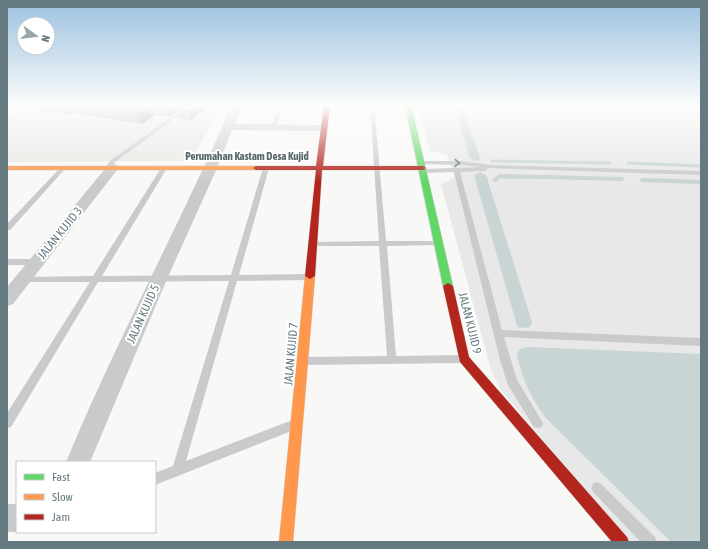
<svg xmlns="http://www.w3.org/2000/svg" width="708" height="549" font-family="'Asap Condensed',sans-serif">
<rect width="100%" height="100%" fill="#f8f8f7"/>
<path fill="#e7e8e7" d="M418 105H701V542H630L500 389 491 370 441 184 454 178 453 174 447 155 430 151Z"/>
<path fill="#e8e9e5" d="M22 105H223L190 161 7 162V118L12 115 11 113Z"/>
<path fill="#c9d4d5" d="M527 347 701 354V542H671L545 417C530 395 522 380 517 354L520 349Z"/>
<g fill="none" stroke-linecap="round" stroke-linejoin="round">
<path stroke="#c9d4d5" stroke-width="3" d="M492 161 610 163
M628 163 701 166
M499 177H545"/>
<path stroke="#c9d4d5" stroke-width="4" d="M504 176 622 179
M481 179H486
M495 180 500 176
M642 180 701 182"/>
<path fill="#c9d4d5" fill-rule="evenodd" d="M454 105H462L480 158 479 160 475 161 470 158Z
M685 105H694L701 110V118Z
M480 172 486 175 532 322 530 327 524 328 518 327 516 322 474 175Z"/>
<defs>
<path id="fast" d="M405 105H411L453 286 448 289 443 286Z"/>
<path id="slow" d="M7 166H256L259 168 256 170H7Z
M310 273 315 276 293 542H279L305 276Z"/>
<path id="jam" d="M324 105H330L323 166H423L426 168 423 170H322L315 276 310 279 305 276 316 170H256L253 168 256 166H316Z
M448 283 453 286 469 357 627 537 629 542H612L460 362 443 286Z"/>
</defs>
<use href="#fast" stroke="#d3d4d4" stroke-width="1"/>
<use href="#slow" stroke="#d3d4d4" stroke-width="1"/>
<use href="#jam" stroke="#d3d4d4" stroke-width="1"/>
<path fill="#c8cacb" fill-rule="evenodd" d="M188 105H193L115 162 110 168H106L105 167 111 160Z
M278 105H282L277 127 274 129 271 127Z
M370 105H374L386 241H438L442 243 438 245 387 246 396 356 461 355 464 356 466 359 464 362 461 363 305 365 302 364 300 361 302 358 305 357 387 356 379 246H313L309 244 313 242 379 241Z
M422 161H461L491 165 701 171V175L487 168V170L485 171 460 172 502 330 701 338V346L504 337 517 380 543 423 542 427 538 428 534 427 508 385 500 360 454 172 424 173 421 171 424 169 481 167 461 165 420 164V162Z
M63 166 65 167V169L10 230H7V224L61 167Z
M164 166 167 168 102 276 231 275 263 168 266 166 269 168 239 275 309 274 313 277 309 280 237 281 186 461 290 421 294 422 295 426 294 430 155 485V473L173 466 229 281 98 282 11 427 7 428V413L90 282H23L20 281 19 279 20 277 93 276 161 168Z
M7 259H36L40 262 36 265H7Z
M597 482 601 484 655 537 657 542H641L593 492 591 488 593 484Z"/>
<path fill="#c8cacb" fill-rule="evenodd" d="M232 105H242L235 124 324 125 329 128 324 131 232 130 217 168 167 279 90 462H66C116 341 180 224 232 105Z
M113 163 119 167 117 170 13 304 7 306V287L109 164Z
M7 504H17V532H7Z"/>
<use href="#fast" fill="#63d668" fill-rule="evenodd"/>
<use href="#slow" fill="#ff974d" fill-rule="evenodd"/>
<use href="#jam" fill="#b3261e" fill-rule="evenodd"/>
</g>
<path fill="#b0b2b2" d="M23 105H208L209 106 191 120 178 118 176 112 169 117 155 115 142 124 74 113 71 114 25 108Z"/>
<path fill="#909191" d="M66 105H70L74 113 71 114Z
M152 105 155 115 142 124 138 113Z
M168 105H186L175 110 176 112 169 117 166 106Z
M198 105H208L209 106 191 120 189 111Z"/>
<path fill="#cdcfcf" stroke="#909191" d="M85 105H152L138 113Z
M154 105H168L166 106Z
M183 105H198L189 111 175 110Z"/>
<defs><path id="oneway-chevron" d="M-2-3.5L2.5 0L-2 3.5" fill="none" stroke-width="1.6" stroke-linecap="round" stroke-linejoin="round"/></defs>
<use stroke="#657a80" href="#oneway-chevron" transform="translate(457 163) rotate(2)"/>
<linearGradient id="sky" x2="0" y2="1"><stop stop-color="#9bc1e0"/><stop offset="0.58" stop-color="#fcfcfb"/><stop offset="1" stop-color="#fcfcfb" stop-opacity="0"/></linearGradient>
<rect width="708" height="182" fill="url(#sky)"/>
<g text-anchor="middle" stroke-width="4" stroke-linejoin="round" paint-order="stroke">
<g font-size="11" font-weight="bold" fill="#57666b" stroke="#fff">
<text x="247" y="160">Perumahan Kastam Desa Kujid</text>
</g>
<g font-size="12" fill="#657a80" stroke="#fff">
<text transform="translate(60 233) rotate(-51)" y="4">JALAN KUJID 3</text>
<text transform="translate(143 314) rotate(-66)" y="4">JALAN KUJID 5</text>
<text transform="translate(470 323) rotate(76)" y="4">JALAN KUJID 9</text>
<text transform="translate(291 354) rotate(-85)" y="4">JALAN KUJID 7</text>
</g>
</g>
<rect width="708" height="549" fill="none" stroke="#657a80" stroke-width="16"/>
<rect x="16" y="461" width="140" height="72" fill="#ffffff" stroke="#c1cacc"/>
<rect x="24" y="474" width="20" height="6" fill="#63d668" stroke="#c1cacc"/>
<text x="52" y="481" font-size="12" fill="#657a80">Fast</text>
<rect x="24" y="494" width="20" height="6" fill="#ff974d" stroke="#c1cacc"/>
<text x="52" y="501" font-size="12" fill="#657a80">Slow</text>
<rect x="24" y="514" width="20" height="6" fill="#b3261e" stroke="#c1cacc"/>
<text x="52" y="521" font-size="12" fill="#657a80">Jam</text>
<g transform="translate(36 36) rotate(105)"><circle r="19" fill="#ffffff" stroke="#c1cacc"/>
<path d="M0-3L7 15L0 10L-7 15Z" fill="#98a6aa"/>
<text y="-6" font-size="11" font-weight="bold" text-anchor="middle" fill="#657a80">N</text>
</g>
</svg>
